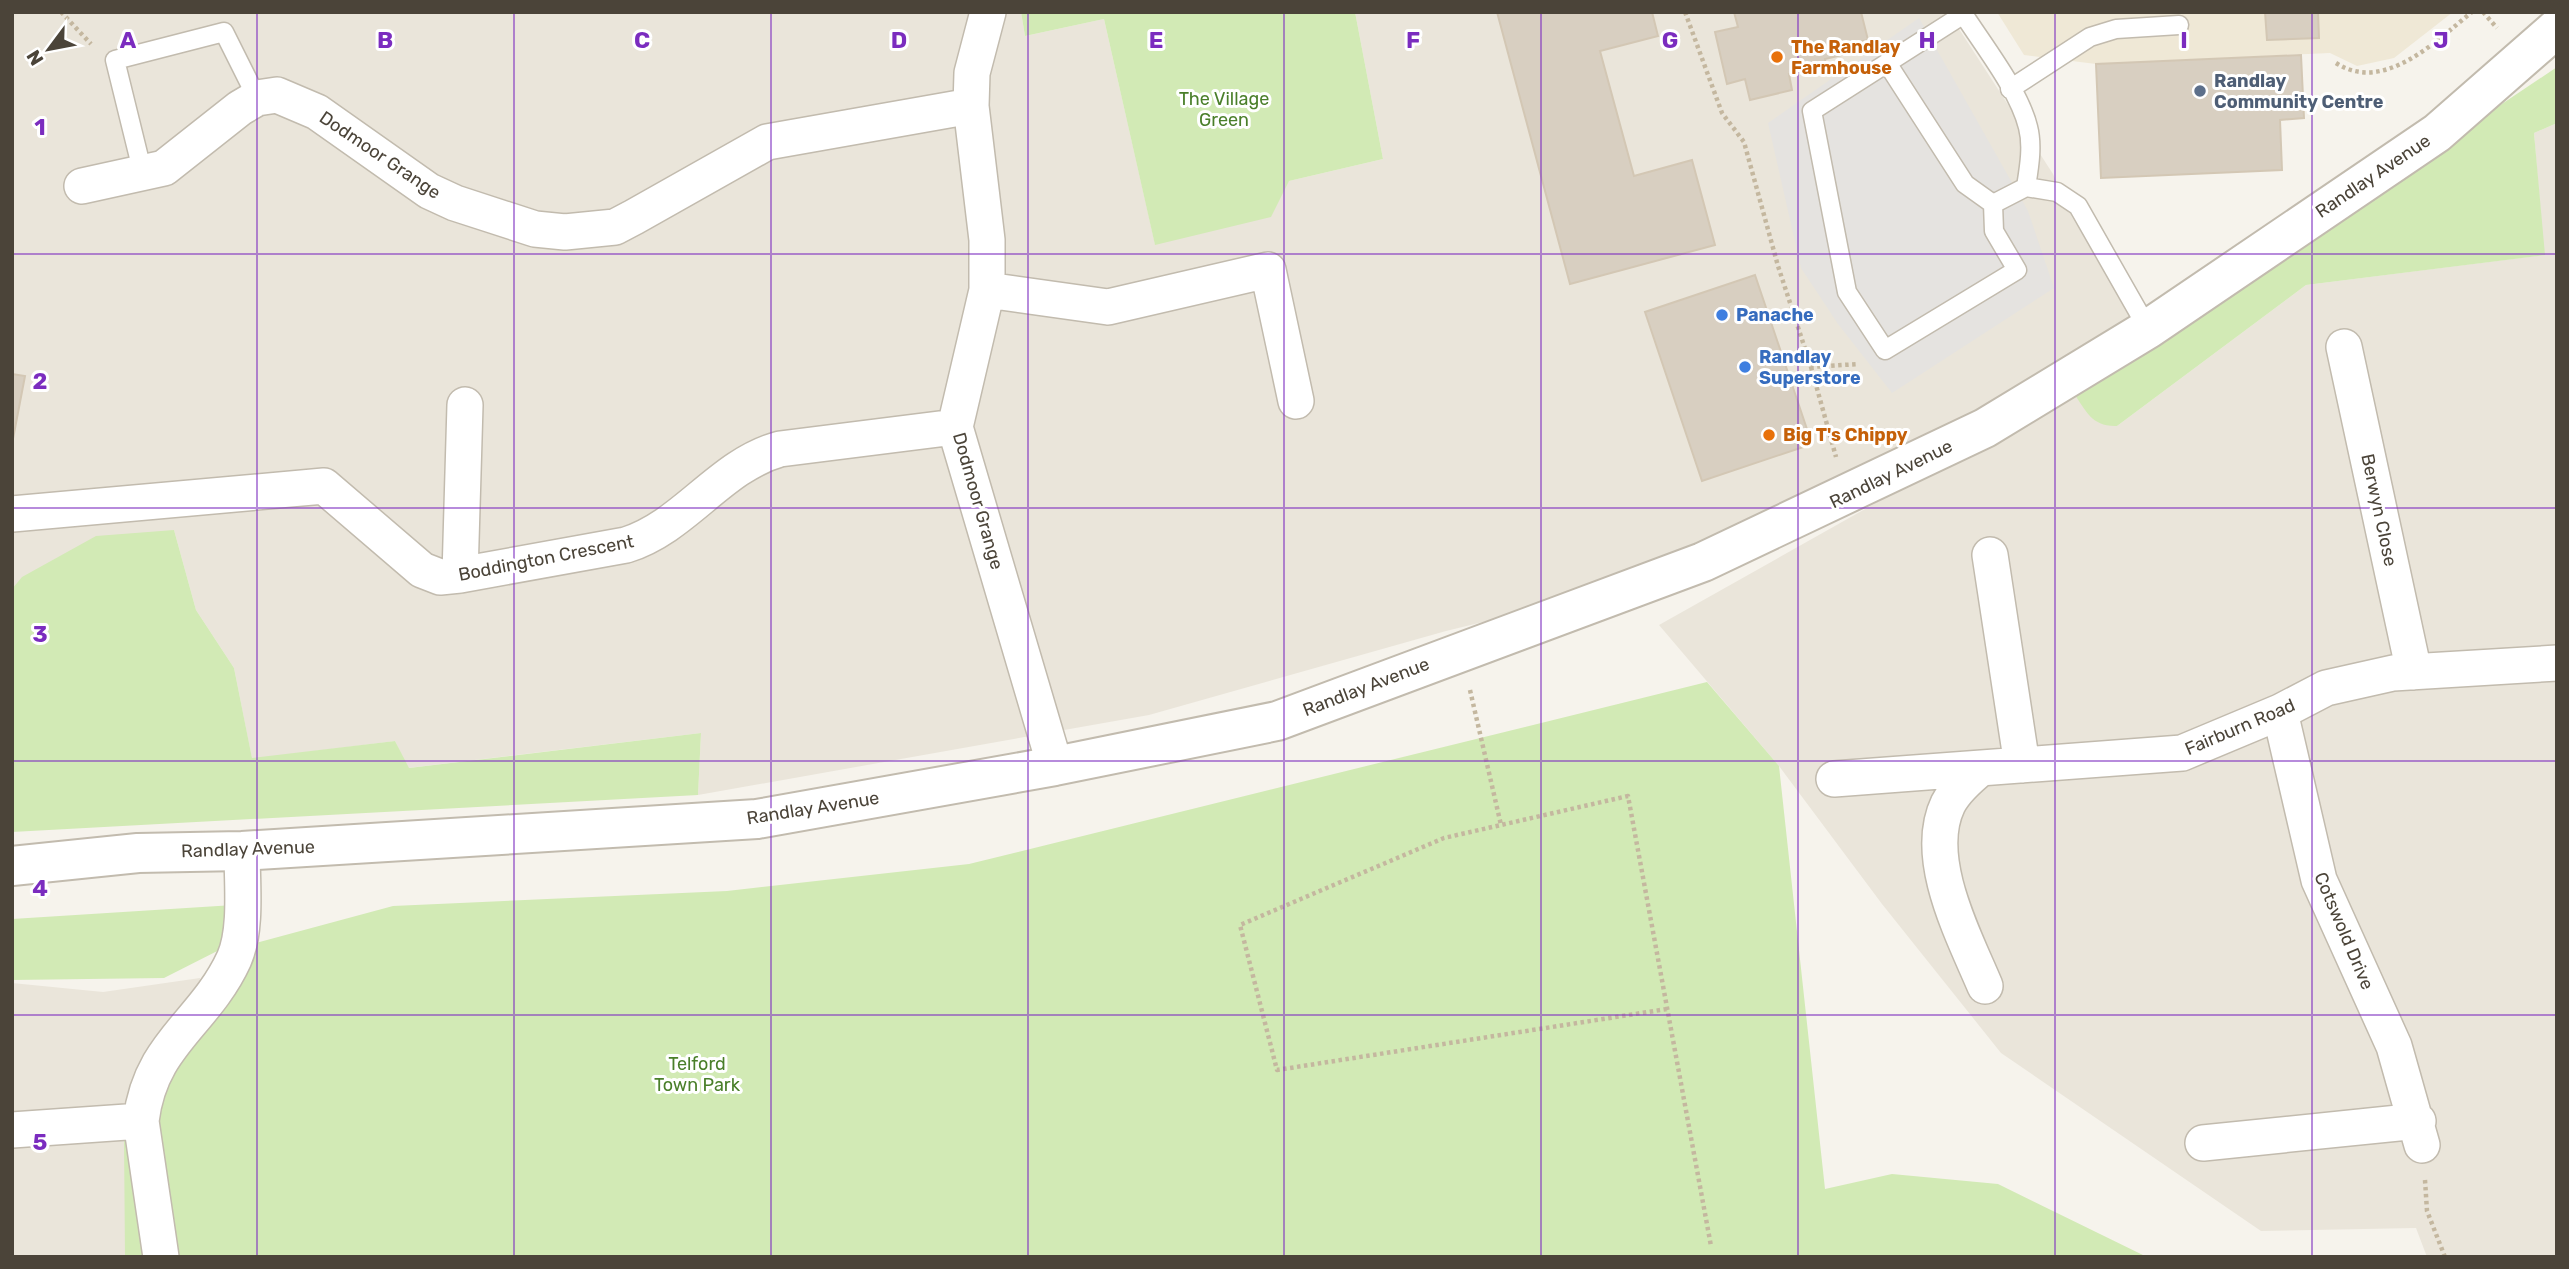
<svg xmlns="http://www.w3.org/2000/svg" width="2569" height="1269" font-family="Rubik,sans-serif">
<rect width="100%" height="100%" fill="#f6f3ec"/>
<path fill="#eae5da" d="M12 12H1021L1025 36 1104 19 1155 244 1289 181 1383 159 1355 12H1948L2053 174 2072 217 2139 326 1979 423 1707 546 1553 605 1446 631 1149 715 698 795 701 733 408 768 395 741 252 759 234 668 196 610 174 530 12 589Z
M2557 123V1257H2427L2416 1228 2261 1231 2001 1053 1882 904 1779 766 1659 625 2073 392 2117 426 2306 285 2544 255 2534 133Z
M200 978 194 1100 208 1257H12V983L103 992Z"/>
<path fill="#efe8d6" d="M1997 12H2453L2394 58 2357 66 2330 53 2096 64 2024 55Z"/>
<path fill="#d2eab5" d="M1021 12H1355L1383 159 1289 181 1271 217 1155 245 1104 19 1025 36Z
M2557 67V123L2534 133 2545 255 2306 285 2117 426C2092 427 2086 411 2073 392Z
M174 530 196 610 234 668 252 758 395 741 409 768 701 733 698 795 12 832V589L22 577 96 536Z
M1707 682 1779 766 1825 1189 1892 1174 1998 1184 2147 1257H125L124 1139 234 949 393 906 727 891 969 864Z
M234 905 237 941 164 978 12 980V919Z"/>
<path fill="#e5e3e0" d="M1919 18 2028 211 2054 288 1892 393 1838 324 1801 268 1768 123Z"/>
<path fill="#d8cfc1" stroke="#d3c7b4" stroke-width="2" d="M1497 12H1652L1658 36 1600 51 1634 176 1692 160 1715 245 1570 284Z
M1734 12H1861L1868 40 1840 46 1842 55 1825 59 1826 67 1789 74 1792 90 1750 100 1745 79 1727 84 1715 32 1738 27Z
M2265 12H2318L2319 38 2267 40Z
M2301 55 2304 118 2280 120 2282 170 2101 178 2096 64Z
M1755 275 1812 444 1702 481 1645 312Z
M12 374 25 376 12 444Z"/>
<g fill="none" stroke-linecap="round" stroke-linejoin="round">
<defs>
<path id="service" d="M1962 12C1983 45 2019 90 2028 127 2033 146 2029 168 2026 187
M1964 14 1812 111 1847 292 1885 350 2017 270 1994 231 1993 204
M1887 63 1965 184 1993 204
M2010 89 2090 37 2116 29 2179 25
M143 174 115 60 224 32 257 98
M1993 204 2026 187 2057 192 2078 206 2148 329"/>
<path id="minor" d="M988 12 972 73 971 106 987 240V290L955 427 1055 766
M82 186 164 168 240 108 257 98 277 95 317 112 429 191 455 203 535 229 565 232 615 227 634 217 767 142 971 106
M987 290 1108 307 1268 270 1296 401
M2344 347 2414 672
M12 514 324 486 422 570 440 577 460 575 626 545C686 526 719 466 780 449L955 427
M1990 555 2022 765
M460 575 465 405
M2280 712 2319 880 2394 1046 2422 1145
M1981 768C1970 777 1955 790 1948 804 1922 858 1964 936 1985 986
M1834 779 2182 753 2280 712 2326 688 2393 673 2557 663
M12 1130 141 1121
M2203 1143 2418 1121
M161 1257 141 1121C150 1043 204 1024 234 959 247 930 242 883 242 851"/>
<path id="tertiary" d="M12 866 138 853 242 851 757 819 1055 766 1277 721 1703 562 1985 428 2148 329 2437 133 2557 28"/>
</defs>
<use href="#service" stroke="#c2bbae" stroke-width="21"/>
<use href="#minor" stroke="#c2bbae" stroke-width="38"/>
<use href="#tertiary" stroke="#c2bbae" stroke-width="42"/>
<path stroke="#c4b79f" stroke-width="4.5" stroke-dasharray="3.5 3.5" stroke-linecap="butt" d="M61 12 91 44
M1685 12 1722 113 1744 142 1778 266 1811 367 1859 364
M2483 12 2497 28
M2336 63C2384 94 2436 41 2472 12
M1811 367 1836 457
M1470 690 1501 825
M1667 1009 1277 1070 1240 925 1444 838 1628 796 1711 1246
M2425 1180 2427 1211 2445 1257"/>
<use href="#service" stroke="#fff" stroke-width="18"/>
<use href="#minor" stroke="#fff" stroke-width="35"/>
<use href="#tertiary" stroke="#fff" stroke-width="38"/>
</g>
<path fill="none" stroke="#7b2cbf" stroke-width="2" stroke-opacity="0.55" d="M257 12V1257M514 12V1257M771 12V1257M1028 12V1257M1284 12V1257M1541 12V1257M1798 12V1257M2055 12V1257M2312 12V1257M12 254H2557M12 508H2557M12 761H2557M12 1015H2557"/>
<g fill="#e8710a" stroke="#fff" stroke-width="2.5">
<circle cx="1777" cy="57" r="7"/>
<circle cx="1769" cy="435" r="7"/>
</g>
<circle fill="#5c6f8a" stroke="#fff" stroke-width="2.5" cx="2200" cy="91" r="7"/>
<g fill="#3f7fe0" stroke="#fff" stroke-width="2.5">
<circle cx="1722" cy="315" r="7"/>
<circle cx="1745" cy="367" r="7"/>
</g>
<g text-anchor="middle" stroke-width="6" stroke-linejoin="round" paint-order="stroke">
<g font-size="18" font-weight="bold" fill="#c56008" stroke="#fff" text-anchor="start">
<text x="1791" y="53">The Randlay<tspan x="1791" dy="21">Farmhouse</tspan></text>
<text x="1783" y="441">Big T's Chippy</text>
</g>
<g font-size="18" font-weight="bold" fill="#4e5e75" stroke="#fff" text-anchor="start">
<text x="2214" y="87">Randlay<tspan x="2214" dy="21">Community Centre</tspan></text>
</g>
<g font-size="18" fill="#4a7f2a" stroke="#fff">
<text x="1224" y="105">The Village<tspan x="1224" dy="21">Green</tspan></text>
<text x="697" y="1070">Telford<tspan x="697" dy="21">Town Park</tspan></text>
</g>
<g font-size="18" fill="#4b4439" stroke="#fff">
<text transform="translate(380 155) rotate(34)" y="6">Dodmoor Grange</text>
<text transform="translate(2373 176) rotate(-34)" y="6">Randlay Avenue</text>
<text transform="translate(1891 474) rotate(-26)" y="6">Randlay Avenue</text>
<text transform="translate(978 501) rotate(74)" y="6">Dodmoor Grange</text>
<text transform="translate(2379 510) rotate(78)" y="6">Berwyn Close</text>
<text transform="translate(546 558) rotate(-11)" y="6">Boddington Crescent</text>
<text transform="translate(1366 687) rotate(-21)" y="6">Randlay Avenue</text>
<text transform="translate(2240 727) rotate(-23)" y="6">Fairburn Road</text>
<text transform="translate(813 808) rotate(-9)" y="6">Randlay Avenue</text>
<text transform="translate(248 849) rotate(-2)" y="6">Randlay Avenue</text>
<text transform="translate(2344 931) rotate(67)" y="6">Cotswold Drive</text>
</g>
<g font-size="18" font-weight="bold" fill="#366cbe" stroke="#fff" text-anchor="start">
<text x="1736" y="321">Panache</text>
<text x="1759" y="363">Randlay<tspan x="1759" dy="21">Superstore</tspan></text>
</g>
</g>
<g font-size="23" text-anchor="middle" font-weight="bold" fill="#7b2cbf" stroke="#fff" stroke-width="6" stroke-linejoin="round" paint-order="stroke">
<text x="128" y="48">A</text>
<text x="385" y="48">B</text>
<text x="642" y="48">C</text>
<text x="899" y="48">D</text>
<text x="1156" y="48">E</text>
<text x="1413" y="48">F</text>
<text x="1670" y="48">G</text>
<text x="1927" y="48">H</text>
<text x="2184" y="48">I</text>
<text x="2441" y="48">J</text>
<text x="40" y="135">1</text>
<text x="40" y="389">2</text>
<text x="40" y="642">3</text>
<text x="40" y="896">4</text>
<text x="40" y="1150">5</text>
</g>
<rect width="2569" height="1269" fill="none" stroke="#4b4439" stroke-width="28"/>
<g transform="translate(49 49) rotate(238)" stroke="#ffffff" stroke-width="5" paint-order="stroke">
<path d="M0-5L12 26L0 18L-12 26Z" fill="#4b4439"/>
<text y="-10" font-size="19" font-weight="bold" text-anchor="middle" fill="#4b4439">N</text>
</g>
</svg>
